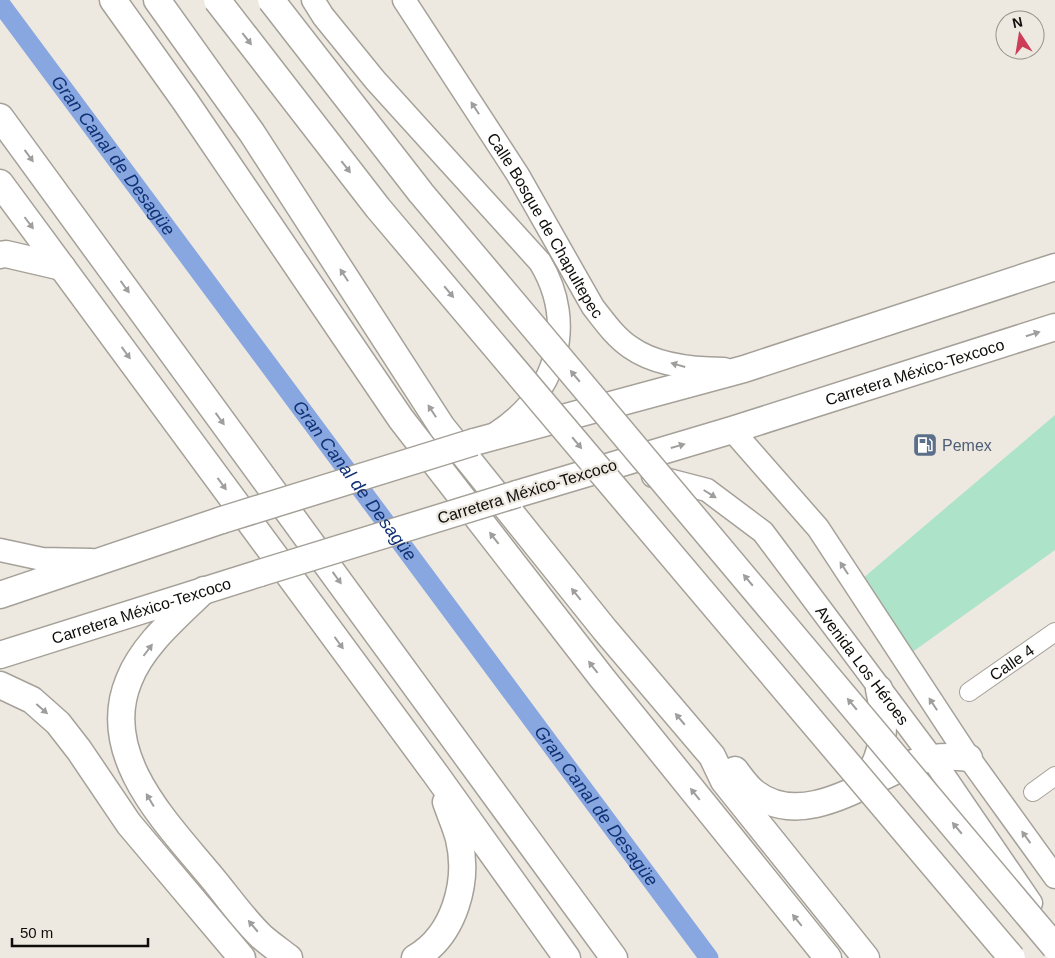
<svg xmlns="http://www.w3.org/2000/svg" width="1055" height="958" font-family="Arial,sans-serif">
<rect width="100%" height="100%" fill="#ede9e1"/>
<path fill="#ade3c8" d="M1055 415V550L911 653 862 579Z"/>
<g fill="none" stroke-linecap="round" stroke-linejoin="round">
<path stroke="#88a7e0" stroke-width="19" id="s1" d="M0 3 709 958"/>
<defs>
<g id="minor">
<path id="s2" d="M969 692 1055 632"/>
<path d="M1033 792 1055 776"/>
</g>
<g id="major">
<path d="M313 0 323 16 375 80 540 262C578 325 556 395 495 434"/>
<path id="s3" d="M404 0 518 175 593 307C604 321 615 337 630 347 655 365 695 369 724 369"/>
<path d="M732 430 818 528 969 758 1055 877"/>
<path id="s4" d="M653 476 707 490 763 532 932 758 1031 903"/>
<path d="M0 550 42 559 91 560"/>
</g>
<g id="highway">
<path d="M113 0 185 101 401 419 602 678 828 958"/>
<path d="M157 0 252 133 442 427 605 630 712 756 724 781 866 958"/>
<path d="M0 117 614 958"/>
<path d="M0 183 437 776 567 958"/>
<path d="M0 255 6 254 62 267"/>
<path d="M474 442 744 369 1055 267"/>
<path id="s5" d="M517 494 732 430 1055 327"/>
<path d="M204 590C178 616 143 644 129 680 98 754 165 821 208 873 226 894 242 918 262 937 270 944 280 951 289 958"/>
<path d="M0 595 222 520"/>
<path id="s6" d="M0 655 260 573"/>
<path d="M0 685 32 700 58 723 79 750 129 824 242 958"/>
<path d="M735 770C741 778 747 787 755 793 804 831 870 778 916 762 933 756 951 756 969 758"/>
<path d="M857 788C885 763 887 724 879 689"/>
<path d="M415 958C455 935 469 881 459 839 456 827 450 814 446 802"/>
</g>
</defs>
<use href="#minor" stroke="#a5a199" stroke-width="20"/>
<use href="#major" stroke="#a5a199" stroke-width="25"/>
<use href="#highway" stroke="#a5a199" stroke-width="29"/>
<use href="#minor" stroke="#fff" stroke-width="18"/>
<use href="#major" stroke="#fff" stroke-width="22"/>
<use href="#highway" stroke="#fff" stroke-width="26"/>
<defs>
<path id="highway-bridge" d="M217 0 378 208 1012 958
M271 0 421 193 1055 947
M222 520 474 442
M260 573 517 494"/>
</defs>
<use href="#highway-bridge" stroke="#a5a199" stroke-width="29" stroke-linecap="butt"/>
<use href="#highway-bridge" stroke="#fff" stroke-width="26"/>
</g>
<defs><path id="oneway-solid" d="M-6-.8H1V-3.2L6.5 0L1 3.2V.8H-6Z" transform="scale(1.25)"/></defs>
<g fill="#9f9e9d">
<use href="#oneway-solid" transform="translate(247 39) rotate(52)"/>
<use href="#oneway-solid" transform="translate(475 108) rotate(-123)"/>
<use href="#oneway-solid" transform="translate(29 156) rotate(54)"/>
<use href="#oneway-solid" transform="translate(346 167) rotate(52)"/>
<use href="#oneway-solid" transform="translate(29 223) rotate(53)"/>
<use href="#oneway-solid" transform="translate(344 275) rotate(-123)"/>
<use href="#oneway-solid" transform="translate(125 287) rotate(54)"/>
<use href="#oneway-solid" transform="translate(449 292) rotate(50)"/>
<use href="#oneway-solid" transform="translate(1033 334) rotate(-18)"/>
<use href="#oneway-solid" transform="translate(126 353) rotate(54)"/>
<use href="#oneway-solid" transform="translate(678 365) rotate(-164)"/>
<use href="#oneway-solid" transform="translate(575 376) rotate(-130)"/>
<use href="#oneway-solid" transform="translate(432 411) rotate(-123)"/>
<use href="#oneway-solid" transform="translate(220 419) rotate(54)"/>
<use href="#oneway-solid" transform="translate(577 443) rotate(50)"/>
<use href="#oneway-solid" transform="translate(678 446) rotate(-16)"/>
<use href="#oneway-solid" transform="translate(222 484) rotate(54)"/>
<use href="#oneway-solid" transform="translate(710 494) rotate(32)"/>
<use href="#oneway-solid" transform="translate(494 538) rotate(-128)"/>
<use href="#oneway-solid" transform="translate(844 568) rotate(-123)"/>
<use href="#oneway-solid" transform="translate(337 578) rotate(54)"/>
<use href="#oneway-solid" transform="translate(748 580) rotate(-130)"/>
<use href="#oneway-solid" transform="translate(576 594) rotate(-129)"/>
<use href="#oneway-solid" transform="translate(339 643) rotate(54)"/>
<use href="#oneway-solid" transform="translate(148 650) rotate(-53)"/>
<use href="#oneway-solid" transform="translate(593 667) rotate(-128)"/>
<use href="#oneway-solid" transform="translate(852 704) rotate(-130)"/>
<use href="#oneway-solid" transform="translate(933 704) rotate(-123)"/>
<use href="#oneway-solid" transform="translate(42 709) rotate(41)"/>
<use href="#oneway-solid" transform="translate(680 719) rotate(-130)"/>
<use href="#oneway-solid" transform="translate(695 794) rotate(-129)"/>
<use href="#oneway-solid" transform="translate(150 800) rotate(-121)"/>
<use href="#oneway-solid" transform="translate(957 828) rotate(-130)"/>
<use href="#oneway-solid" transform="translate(1026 837) rotate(-126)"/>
<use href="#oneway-solid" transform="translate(797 920) rotate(-129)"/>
<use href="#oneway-solid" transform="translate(253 926) rotate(-130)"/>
</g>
<defs>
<symbol id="fuel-square" viewBox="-11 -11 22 22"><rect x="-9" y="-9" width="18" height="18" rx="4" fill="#5c6f8a" stroke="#ede9e1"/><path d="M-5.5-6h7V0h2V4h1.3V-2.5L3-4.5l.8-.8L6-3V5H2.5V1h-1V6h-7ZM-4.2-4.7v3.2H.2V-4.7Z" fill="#fff"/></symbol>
</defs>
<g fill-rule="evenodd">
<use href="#fuel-square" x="911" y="431" width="28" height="28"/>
</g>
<g text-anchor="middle" stroke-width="4.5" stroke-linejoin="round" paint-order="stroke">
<g font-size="16" fill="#0e0d0a" stroke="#ede9e1">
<text dy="6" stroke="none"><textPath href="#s3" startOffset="266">Calle Bosque de Chapultepec</textPath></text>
<text dy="6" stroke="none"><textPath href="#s5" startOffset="416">Carretera México-Texcoco</textPath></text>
<text transform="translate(527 491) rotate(-17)" y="6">Carretera México-Texcoco</text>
<text dy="6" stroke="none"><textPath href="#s6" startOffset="148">Carretera México-Texcoco</textPath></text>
<text dy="6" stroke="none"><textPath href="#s2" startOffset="52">Calle 4</textPath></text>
<text dy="6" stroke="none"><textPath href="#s4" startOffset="292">Avenida Los Héroes</textPath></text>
</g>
<g font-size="16" fill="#4e5e75" stroke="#ede9e1" text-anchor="start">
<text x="942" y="451">Pemex</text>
</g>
<g font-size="18" font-style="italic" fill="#103173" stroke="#ede9e1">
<text dy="6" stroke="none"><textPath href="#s1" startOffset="190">Gran Canal de Desagüe</textPath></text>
<text dy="6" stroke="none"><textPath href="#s1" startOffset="595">Gran Canal de Desagüe</textPath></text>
<text dy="6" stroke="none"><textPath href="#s1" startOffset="1000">Gran Canal de Desagüe</textPath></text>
</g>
</g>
<g transform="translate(1020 35) rotate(348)"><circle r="24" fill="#ede9e1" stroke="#94918b"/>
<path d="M0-4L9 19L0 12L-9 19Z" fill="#cd3d57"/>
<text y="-8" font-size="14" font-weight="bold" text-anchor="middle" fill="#0e0d0a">N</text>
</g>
<path d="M12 938v8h136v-8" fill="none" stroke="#0e0d0a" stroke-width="2.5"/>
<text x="20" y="938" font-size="15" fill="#0e0d0a" stroke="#ede9e1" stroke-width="4" paint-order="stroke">50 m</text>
</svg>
